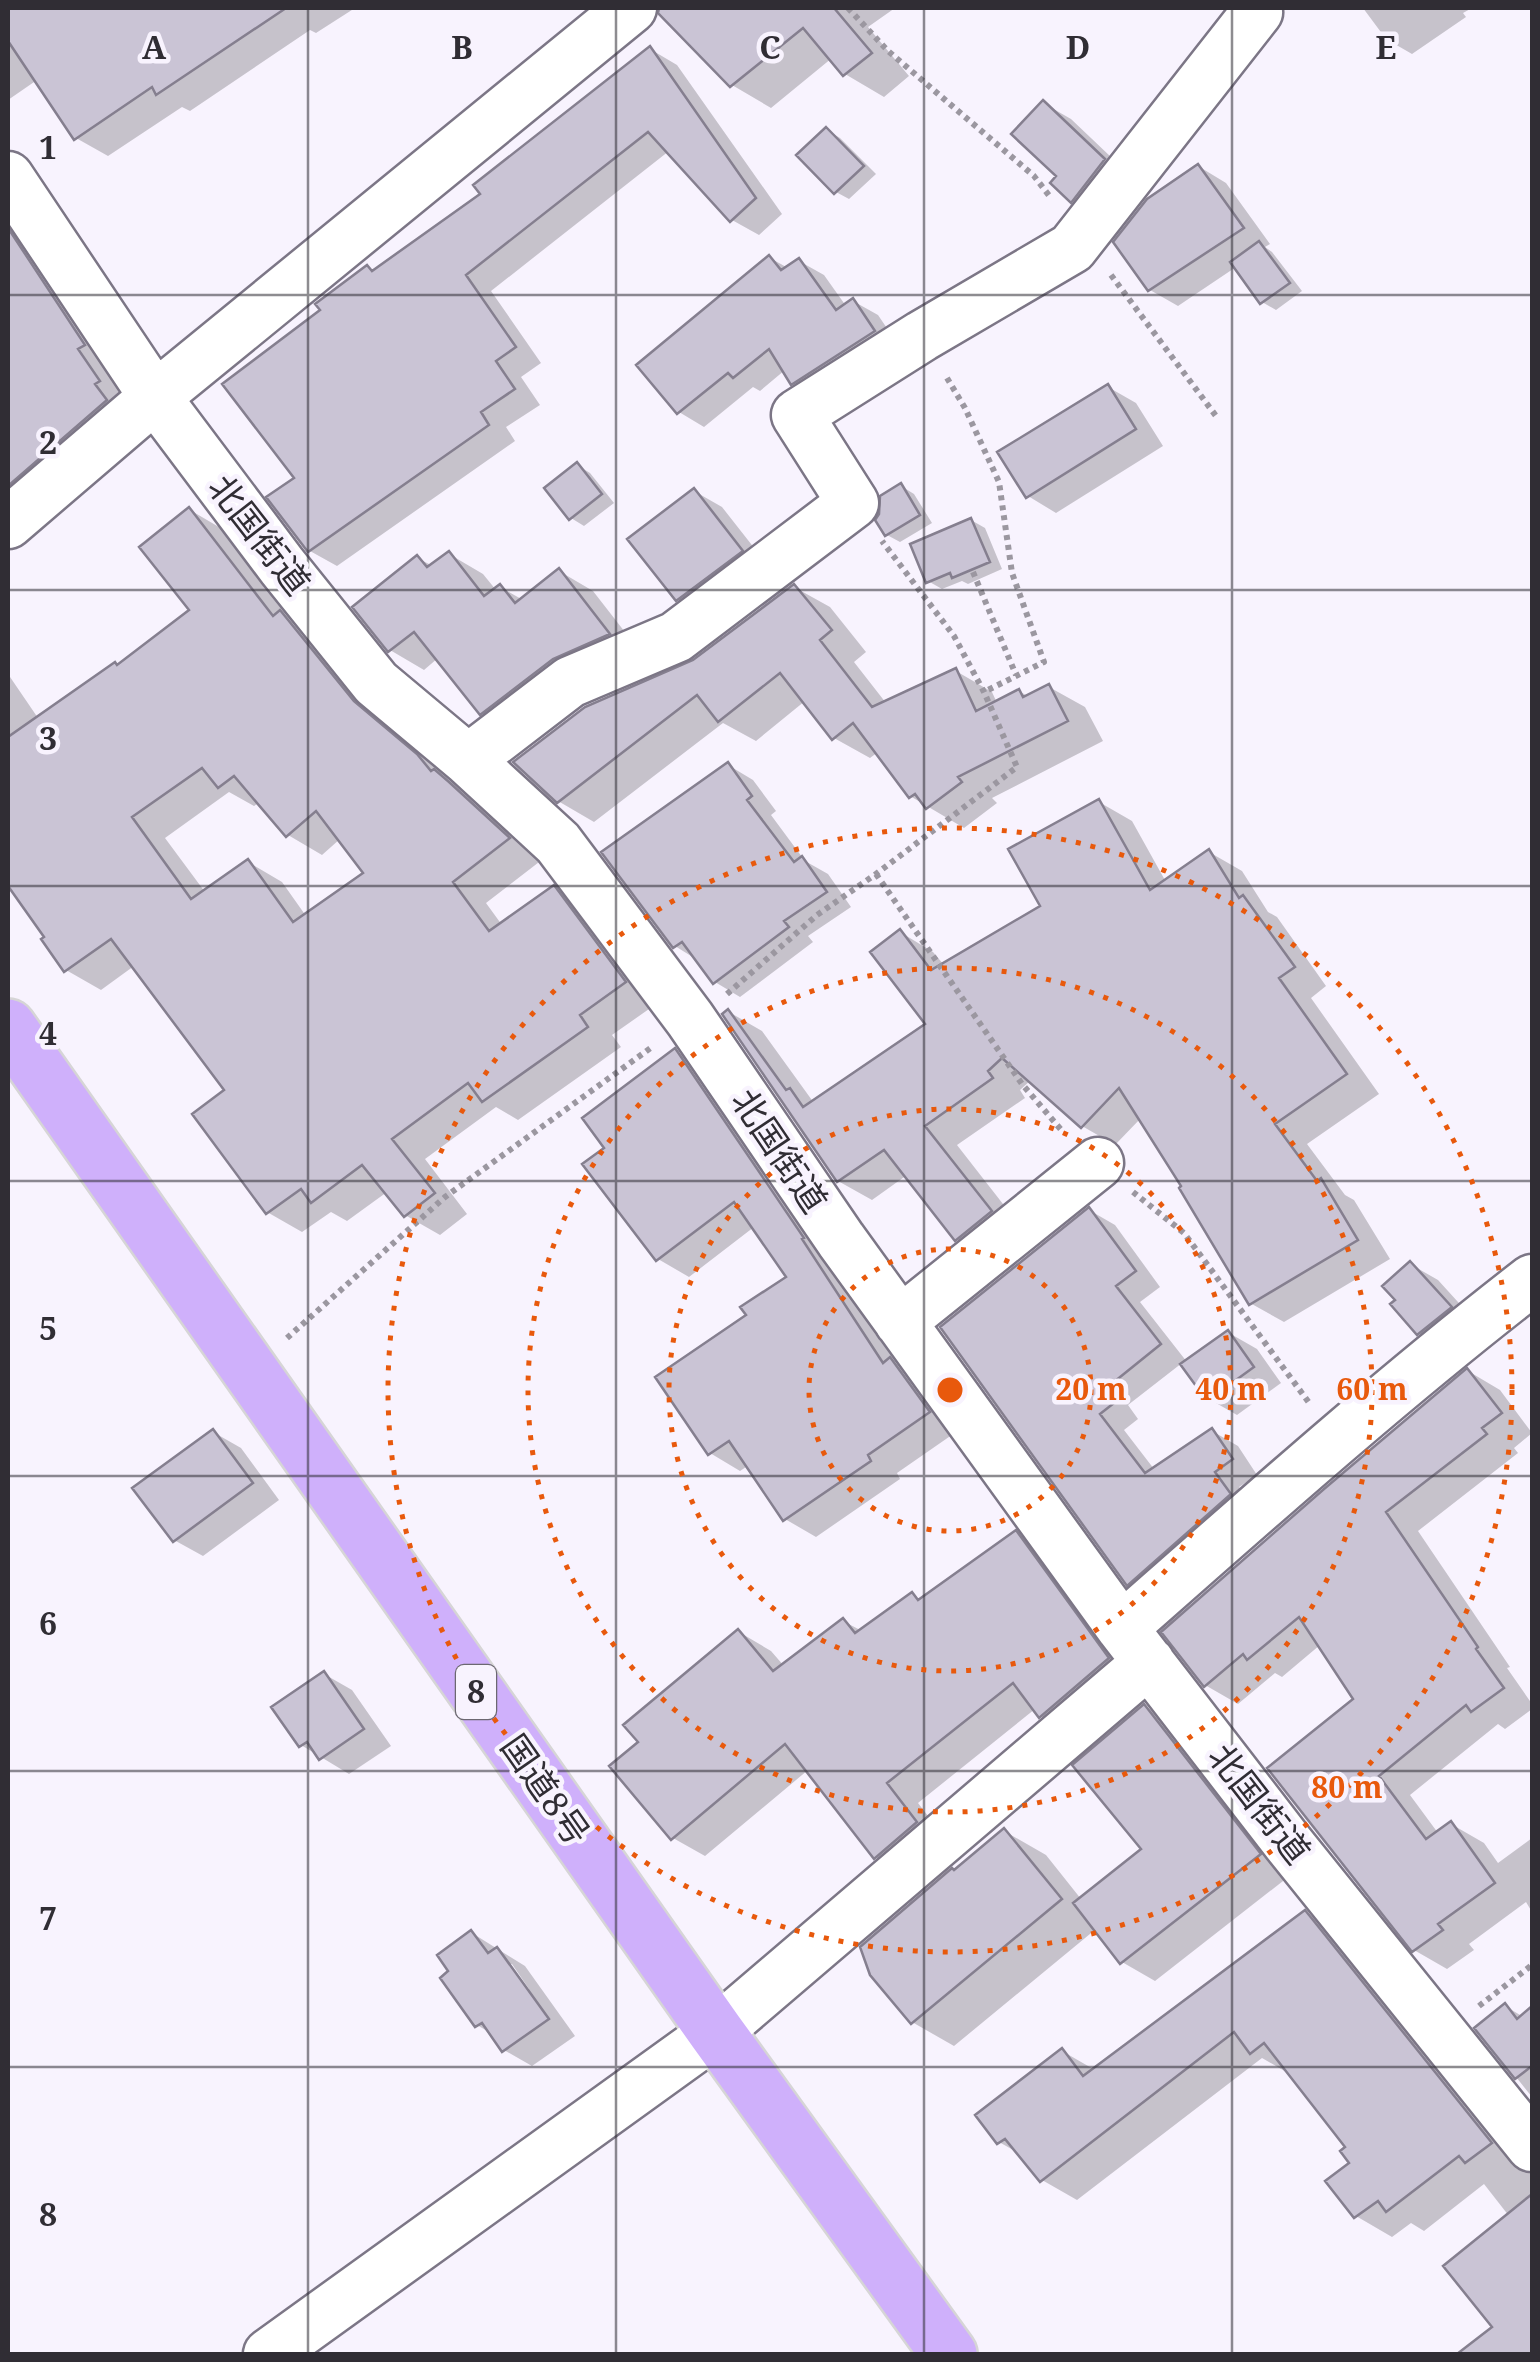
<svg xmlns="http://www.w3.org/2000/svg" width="1540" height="2362" font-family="'Noto Serif','Noto Sans JP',serif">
<rect width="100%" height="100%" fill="#f8f3fe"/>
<path fill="#0003" fill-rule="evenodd" d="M8 8H355L316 33 310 30 190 111 182 107 108 156 76 138 37 80 8 100Z
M692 8H895L868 27 909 76 884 97 845 74 832 58 771 108 732 85 672 24Z
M1363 8H1472L1463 13 1466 17 1412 54 1386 39Z
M650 49 677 65 782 214 759 235 732 220 669 151 491 291 541 363 521 377 540 405 506 427 515 441 337 566 310 551 298 478 324 311 367 268 374 272 484 195Z
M1043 103 1071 119 1132 177 1100 217 1072 201 1059 176Z
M827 130 840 138 876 174 849 199 836 192Z
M1198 166 1226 183 1270 244 1265 247 1272 252 1302 291 1276 310 1262 302 1236 267 1178 306 1150 290Z
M8 187 130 400 8 520Z
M770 258 788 268 799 261 824 275 846 306 853 301 878 315 899 346 818 397 793 383 785 370 760 391 753 387 704 427 679 412Z
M1108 387 1136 403 1163 446 1056 513 1028 496Z
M577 465 590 473 614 503 584 526 571 518Z
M901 486 914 494 932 523 900 542 887 535Z
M694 491 722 507 769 567 705 616 677 599Z
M190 510 224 530 460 787 468 792 543 859 486 903 502 925 554 888 588 908 659 1002 612 1035 621 1047 518 1120 496 1107 425 1159 467 1214 440 1235 405 1215 387 1192 347 1221 331 1212 302 1232 267 1212 227 1091 134 966 101 990 66 970 44 940 47 938 8 881V813L10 811 8 808V674L38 718 119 667 193 610ZM229 792 254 806 260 802 288 835 322 855 340 839 367 874 306 916 282 882 248 862 205 892 165 838Z
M971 520 985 528 1002 569 968 584 962 581 942 589 928 581Z
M449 554 483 574 496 590 500 587 523 600 559 571 593 591 642 654 515 733 481 713 438 658 424 670 390 650 417 558 433 566Z
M794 587 830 607 866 652 854 662 886 703 956 671 992 692 997 703 1019 691 1029 697 1049 687 1085 707 1103 741 992 798 997 803 964 828 910 796 878 752 870 758 834 738 805 701 756 741 723 723 594 822 558 801 694 662Z
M728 765 753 780 776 811 771 815 805 861 828 874 851 907 808 936 813 942 740 997 715 982 699 961 675 946Z
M1099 802 1132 821 1166 882 1209 852 1242 871 1268 912 1277 917 1326 986 1311 998 1379 1094 1307 1144 1345 1195 1354 1200 1390 1259 1284 1322 1250 1303 1184 1186 1141 1118 1115 1145 1082 1126 1031 1080 1020 1090 1025 1098 957 1145 1024 1231 990 1258 957 1239 907 1175 872 1200 838 1181 729 1012 762 1031 814 1103 929 1025 900 932 933 952 944 965 1043 907Z
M675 1051 706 1069 959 1430 897 1473 900 1479 816 1537 785 1519 749 1465 740 1471 710 1453 749 1316 789 1277 754 1227 689 1277 658 1259 608 1149Z
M1089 1210 1115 1225 1160 1287 1140 1302 1187 1362 1229 1333 1257 1349 1281 1383 1237 1415 1209 1399 1182 1363 1128 1405 1138 1419 1124 1430 1154 1469 1212 1431 1238 1446 1257 1475 1239 1487 1255 1509 1154 1598 1128 1584 943 1328Z
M1410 1264 1438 1280 1478 1324 1447 1349 1419 1333 1398 1300Z
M1468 1371 1500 1390 1532 1433 1514 1448 1518 1453 1418 1531 1510 1667 1507 1668 1532 1704V1709L1505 1729 1498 1724 1410 1795 1438 1833 1451 1824 1484 1843 1498 1863 1532 1838V1912L1526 1902 1469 1944 1474 1950 1447 1969 1414 1950 1356 1700 1320 1645 1282 1677 1275 1673 1238 1704 1205 1685Z
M213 1432 241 1448 279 1500 203 1556 174 1540Z
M1016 1533 1049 1552 1140 1678 1073 1735 1041 1716 1035 1709 918 1803 948 1842 908 1876 876 1857 808 1770 705 1856 673 1838 641 1742 739 1632 771 1651 784 1666 843 1621 862 1631 912 1595 922 1601Z
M324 1674 352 1690 391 1746 349 1774 301 1745Z
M1145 1707 1178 1726 1292 1874 1155 1981 1122 1962 1096 1929 954 2046 912 2022 955 1872 1004 1831 1046 1855 1081 1899 1144 1849Z
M1305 1913 1341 1933 1532 2171V2354H1490L1479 2340 1495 2328 1509 2216 1484 2184 1424 2231 1411 2223 1392 2237 1356 2216 1353 2164 1349 2147 1288 2073 1262 2058 1077 2200 1042 2180 1022 2155 999 2142 1062 2051 1095 2070Z
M472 1933 525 1966 575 2036 532 2066 504 2050 494 2035 477 2025 451 1971ZM506 1964H512L529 1989 525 1991Z
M1505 2006 1532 2022V2097L1477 2028Z"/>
<path fill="#cac4d5" stroke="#857f8f" stroke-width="2.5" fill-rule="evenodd" d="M8 8H286L156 95 152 87 74 140 8 41Z
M659 8H834L872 53 843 76 803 28 730 87 658 13Z
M650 46 756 198 730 222 648 132 466 275 516 347 496 361 515 389 481 412 489 425 308 552 266 497 294 478 222 384 320 310 315 304 367 265 372 271 480 194 473 185Z
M1043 100 1105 159 1071 203 1050 183 1056 176 1011 134Z
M826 127 864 166 834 194 796 155Z
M1198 164 1244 228 1148 291 1113 242 1147 199Z
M8 228 85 345 78 349 100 381 95 384 107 400 8 486Z
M1259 241 1290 283 1260 304 1230 262Z
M769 255 781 270 799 258 836 310 853 298 875 331 791 385 769 349 733 378 728 373 677 414 636 365Z
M1108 384 1136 429 1026 498 997 452Z
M577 462 602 494 569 520 544 488Z
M901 483 920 515 885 536 875 520 879 514 880 496Z
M694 488 743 551 676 601 627 539Z
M189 507 273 616 280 610 354 701 417 754 431 771 434 769 449 782 510 838 453 882 489 931 554 885 626 982 580 1015 588 1027 482 1102 468 1083 392 1139 435 1193 404 1217 362 1165 311 1203 301 1189 266 1214 192 1114 224 1090 111 939 64 972 41 939 44 937 8 886V737L115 662 117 665 189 610 139 547ZM202 768 218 788 234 776 286 837 316 811 363 873 293 922 248 859 191 899 132 817Z
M971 518 990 562 952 578 950 573 926 583 910 544Z
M449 551 484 596 500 584 515 603 559 568 610 634 553 659 480 715 414 632 388 652 352 607 417 555 427 567Z
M794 584 832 630 820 640 872 707 956 668 976 711 1019 689 1023 697 1049 684 1068 721 958 777 962 782 926 809 915 794 909 798 853 723 832 740 780 673 718 722 697 695 557 803 513 762 585 707 693 660Z
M728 762 752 796 747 800 794 862 802 856 827 892 784 921 789 927 713 984 682 942 673 948 601 852Z
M1099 799 1150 890 1209 849 1239 898 1243 895 1295 967 1279 978 1347 1074 1275 1124 1317 1181 1321 1178 1358 1240 1249 1305 1179 1188 1181 1186 1119 1088 1081 1128 1002 1058 988 1071 993 1078 925 1126 992 1211 955 1241 884 1150 837 1182 722 1014 728 1009 786 1090 790 1088 803 1107 925 1024 870 952 900 929 931 970 1040 906 1008 849Z
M675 1048 804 1238 802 1239 883 1363 890 1357 930 1412 868 1455 871 1461 783 1521 729 1441 708 1455 655 1377 746 1315 740 1307 786 1277 734 1202 656 1261 582 1164 604 1148 582 1118Z
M1089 1207 1136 1271 1116 1286 1161 1344 1104 1390 1114 1403 1100 1414 1145 1473 1212 1428 1233 1459 1215 1472 1231 1494 1127 1586 940 1327Z
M1410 1261 1452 1307 1417 1335 1390 1304 1395 1300 1382 1286Z
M1228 1330 1254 1367 1207 1401 1180 1364Z
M1467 1368 1502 1413 1482 1428 1487 1434 1386 1512 1478 1647 1476 1649 1504 1688 1471 1712 1466 1705 1379 1776 1426 1839 1451 1821 1495 1883 1438 1924 1443 1930 1412 1952 1267 1768 1353 1699 1299 1617 1247 1660 1243 1654 1204 1687 1161 1632 1324 1489Z
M213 1429 253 1483 173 1542 132 1488Z
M1016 1530 1109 1658 1039 1718 1013 1683 887 1783 917 1822 874 1859 785 1744 671 1840 609 1766 638 1742 623 1725 738 1629 773 1671 843 1618 855 1633 912 1592 918 1600Z
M324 1671 364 1729 319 1760 307 1742 299 1747 271 1707Z
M1144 1704 1261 1854 1120 1964 1073 1903 1141 1849 1072 1765Z
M1004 1828 1062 1899 911 2024 870 1975 860 1947 952 1868 954 1870Z
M1305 1910 1492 2143 1465 2163 1459 2156 1386 2212 1378 2201 1354 2218 1325 2181 1349 2163 1340 2151 1345 2147 1264 2043 1250 2054 1234 2032 1040 2182 1005 2139 997 2144 975 2115 1062 2048 1083 2076Z
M471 1930 488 1953 497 1947 549 2019 502 2052 482 2023 475 2027 440 1978 448 1971 437 1955Z
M1505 2003 1517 2019 1532 2006V2066L1515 2079 1474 2028Z
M1532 2194V2354H1457L1492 2327 1443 2266Z"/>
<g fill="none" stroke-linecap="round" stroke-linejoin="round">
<defs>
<path id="minor" d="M8 177 155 397 282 566 376 683 468 760 558 843 690 1019 841 1240 1122 1628 1288 1843 1532 2146
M8 523 155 397 631 8
M468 760 570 682 676 637 853 503 797 415 922 336 1072 248 1257 12 1256 8
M900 1322 1098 1163
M1122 1628C1257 1509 1390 1390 1532 1280
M269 2354 716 2032 1149 1662"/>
<path id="highway" d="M8 1027 716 2032 949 2354"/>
</defs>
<use href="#minor" stroke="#7c7686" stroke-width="55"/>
<use href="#highway" stroke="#d6d5d6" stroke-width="60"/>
<path stroke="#9b97a0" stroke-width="6" stroke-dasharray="5 5" stroke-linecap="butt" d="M848 8 888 51 1034 176 1051 198
M1111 275 1216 416
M947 378 965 408 999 482 1012 573 1044 662 984 692
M973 572 1016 675
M876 874 1022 1084 1063 1132
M727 994 817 915 876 874 1017 767 984 692 954 636 882 541
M1133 1192 1184 1233 1310 1404
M287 1338 445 1197 652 1047
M1479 2006 1532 1965"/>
<use href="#minor" stroke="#fff" stroke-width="50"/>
<use href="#highway" stroke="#cfb0fb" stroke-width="55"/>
</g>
<path fill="none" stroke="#302d34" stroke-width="2.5" stroke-opacity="0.55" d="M308 8V2354M616 8V2354M924 8V2354M1232 8V2354M8 295H1532M8 590H1532M8 886H1532M8 1181H1532M8 1476H1532M8 1771H1532M8 2067H1532"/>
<g fill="none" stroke="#e8590c" stroke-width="5" stroke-dasharray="5 10">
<circle cx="950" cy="1390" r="141"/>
<circle cx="950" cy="1390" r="281"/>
<circle cx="950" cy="1390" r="422"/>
<circle cx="950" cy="1390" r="562"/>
</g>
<g text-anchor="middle" stroke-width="9" stroke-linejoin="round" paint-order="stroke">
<rect fill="#f8f3fe" stroke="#6c6871" stroke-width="2.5" x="456" y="1665" width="40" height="54" rx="8"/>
<g font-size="32" font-weight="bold" fill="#302d34">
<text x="476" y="1703">8</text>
</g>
<g font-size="35" fill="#302d34" stroke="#f8f3fe">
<text transform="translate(259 535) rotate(52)" y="12">北国街道</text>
<text transform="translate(779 1151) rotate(56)" y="12">北国街道</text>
<text transform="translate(545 1790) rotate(55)" y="12">国道8号</text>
<text transform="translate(1259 1804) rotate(52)" y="12">北国街道</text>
</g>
</g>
<g font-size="32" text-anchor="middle" font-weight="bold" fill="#302d34" stroke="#f8f3fe" stroke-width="9" stroke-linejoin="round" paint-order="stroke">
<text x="154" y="59">A</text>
<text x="462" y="59">B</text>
<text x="770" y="59">C</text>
<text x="1078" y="59">D</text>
<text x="1386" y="59">E</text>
<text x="48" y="159">1</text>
<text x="48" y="454">2</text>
<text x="48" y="750">3</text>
<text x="48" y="1045">4</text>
<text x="48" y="1340">5</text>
<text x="48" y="1635">6</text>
<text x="48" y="1930">7</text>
<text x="48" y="2226">8</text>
</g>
<circle cx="950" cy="1390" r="15" fill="#e8590c" stroke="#f8f3fe" stroke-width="5"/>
<g font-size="30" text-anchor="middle" font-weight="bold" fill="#e8590c" stroke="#f8f3fe" stroke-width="9" stroke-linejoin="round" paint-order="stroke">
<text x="1091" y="1400">20 m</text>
<text x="1231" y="1400">40 m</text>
<text x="1372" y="1400">60 m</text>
<text x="1347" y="1798">80 m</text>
</g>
<rect width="1540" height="2362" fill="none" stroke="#302d34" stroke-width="20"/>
</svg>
